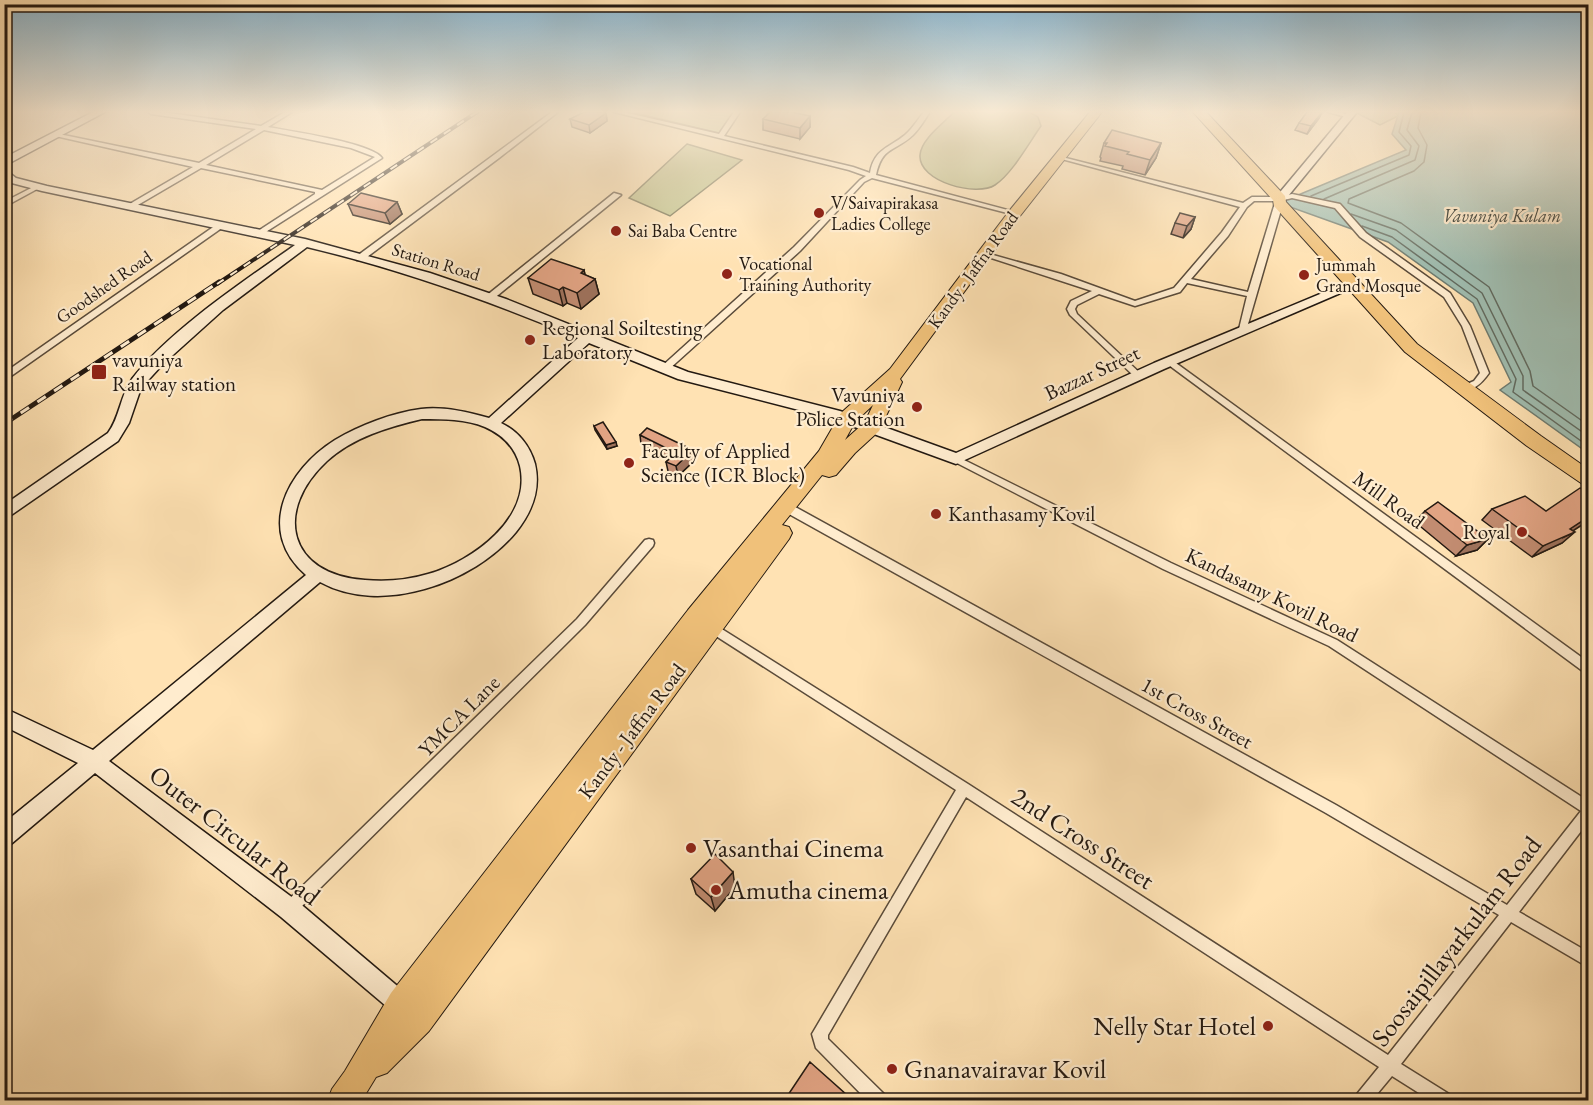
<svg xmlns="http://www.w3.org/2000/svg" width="1593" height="1105" font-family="'EB Garamond',serif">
<rect width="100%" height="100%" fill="#ffe2b3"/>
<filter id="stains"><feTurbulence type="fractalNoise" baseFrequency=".00333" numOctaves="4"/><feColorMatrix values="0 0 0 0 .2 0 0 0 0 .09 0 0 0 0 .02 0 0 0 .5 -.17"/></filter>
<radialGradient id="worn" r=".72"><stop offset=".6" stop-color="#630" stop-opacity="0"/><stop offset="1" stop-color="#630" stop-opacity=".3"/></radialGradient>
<path fill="#c0c38c" stroke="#726e4e" stroke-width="1.5" d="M631 112H733L719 133Z
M954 112H1029L1038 117 1041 126C1029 143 1012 174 995 185 977 197 918 182 920 155 921 139 944 123 954 112Z
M1355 112H1393L1400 115 1380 125Z
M687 144 742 160 670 216 629 198Z"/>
<path fill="#a0bdb0" stroke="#6e7b70" stroke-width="1.5" d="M1399 112H1588V453L1500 390 1511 382 1473 303 1388 242 1279 203 1406 150 1392 134Z"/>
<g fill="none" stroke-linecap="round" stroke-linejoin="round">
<path stroke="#626b60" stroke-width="1.5" d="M1421 112 1418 128 1427 145 1424 162 1414 171 1349 199 1348 203 1401 223 1489 287 1530 371 1533 386 1588 425
M1311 196 1409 155 1411 146 1399 132 1404 112
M1324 199 1415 160 1419 146 1407 130 1412 112
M1351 214 1396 230 1482 293 1523 376V390L1588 436
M1362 226 1392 237 1477 299 1516 379 1513 392 1588 446"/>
<defs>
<path id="street" d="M148 112H162L261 126 285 112H292L268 127C290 131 372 143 382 158L261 235H258V231L315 194V192L201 168 131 209H128V205L193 167 51 135 54 133 199 163 256 129 151 114ZM264 130 351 148 375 157 322 190 206 165Z
M552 112H558L499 158 363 260H357V256Z
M614 112H623L719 134 734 112H740L724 136 853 167 870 173C874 149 889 148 905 135 913 128 918 119 924 112H930C925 119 920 128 913 135 895 152 882 146 876 175L1019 213 1015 215 872 178 864 182 800 251 667 371H661V367L794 247 860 180 866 176 849 170Z
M1328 112H1338L1353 116 1350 118Z
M1058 156 1243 203 1252 197H1280L1292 194 1340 204 1366 233 1450 293 1470 326 1489 373C1482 383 1473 392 1460 391V387L1474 381 1480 373 1462 326 1444 297 1360 237 1335 208 1292 198 1280 201 1283 203 1246 331 1243 332 1239 329 1247 296 1187 283 1180 292 1135 306 1099 294 1077 305 1075 309 1077 314 1142 375 1141 377H1135L1070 315 1067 309 1071 301 1092 291 982 255 986 253 1061 274 1135 301 1174 288 1222 232 1240 207 1058 158ZM1254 201H1278L1275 203 1248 292 1191 279 1228 236 1247 207Z
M37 185 41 187 39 188 4 207V202Z
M614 193 621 195 492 300H486V296Z
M219 223 226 225 4 381V373Z
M1169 358 1588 662V673L1584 672 1166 363V359Z
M956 456 1171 563 1337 640 1588 801V822L1519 912 1588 952V967L1511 922 1401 1064 1449 1094 1451 1100H1430L1392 1076 1372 1100H1355L1357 1094 1379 1067 966 797 828 1035V1039L884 1094 886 1100H867L816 1048 812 1034 956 790 705 629 703 626 705 623 709 621 968 784 1388 1055 1499 915 1326 813 780 509 779 506 780 503H788L1336 805 1507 905 1581 811 1329 646 1163 569 953 461 951 459Z
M649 539 653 540 654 543 653 546 585 625 294 914 289 916 284 914 282 909 284 904 577 619 645 540Z"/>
<path id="secondary" d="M93 112H105L4 166V158Z
M1347 112H1357L1284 201H1276V197Z
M4 169 16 178 47 186 305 239 430 273 506 299 688 372 840 411 956 453 1154 363 1349 282H1357L1359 285 1164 369 956 464 830 418 678 379 589 343 501 423C518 431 530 446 535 464 541 490 532 512 516 532 474 583 381 616 320 582L109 761 297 901 415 1001 419 1009 415 1017 407 1021 399 1017 281 917 95 773 11 844 4 847V823L78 763 4 726V708L93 750 306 575C255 531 287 470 335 440 360 425 392 413 421 409 443 406 468 412 489 418L578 338C490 301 400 269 307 247L223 310 163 364 141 388 129 423 118 441 4 520V505L108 433C120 417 120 396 132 379 170 330 244 281 295 245L42 191 8 182 4 179ZM422 419C443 419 466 419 485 427 503 435 515 447 520 466 532 518 473 561 428 574 408 580 386 582 365 580 288 575 273 511 327 461 353 437 389 427 422 419Z"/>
<path id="highway" d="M1090 112H1102L1020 216 900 379 902 382 879 431 855 453 836 475 829 477 822 475 782 525 789 527 792 533 789 539 429 1031 387 1073 376 1077 362 1100H328L332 1089 345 1071 391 993 688 610 819 451 841 413 890 369 1010 210ZM873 405 865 422 845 440 855 422Z
M1193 112H1206L1285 196 1286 202 1417 344 1541 436 1588 469V485L1581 483 1527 446 1405 352 1274 206 1273 200Z"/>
</defs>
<use href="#street" stroke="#5a4b3a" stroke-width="3"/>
<use href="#secondary" stroke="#231911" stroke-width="3"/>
<use href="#highway" stroke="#231911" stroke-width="2"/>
<use href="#street" fill="#ffecce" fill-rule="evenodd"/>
<use href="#secondary" fill="#ffecce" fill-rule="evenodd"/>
<use href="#highway" fill="#f0c17a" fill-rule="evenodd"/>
<defs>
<path id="rail-far1" d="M217 284 477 112"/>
<path id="rail" d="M4 424 219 282"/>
</defs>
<use href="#rail-far1" stroke="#231911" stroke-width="4"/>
<use href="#rail" stroke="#231911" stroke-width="5"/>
<use href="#rail-far1" stroke="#ffecce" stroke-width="2" stroke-dasharray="8" stroke-linecap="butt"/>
<use href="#rail" stroke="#ffecce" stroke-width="3" stroke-dasharray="10" stroke-linecap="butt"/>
</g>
<path fill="#c28c71" stroke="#231911" stroke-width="1.5" d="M1322 112 1319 118 1307 134 1295 130 1299 123Z
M606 113 607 121 590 133 572 127 570 119Z
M810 116V127L800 139 763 130V119Z
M1104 143H1161L1156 158 1145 175 1122 169 1123 166 1100 161 1101 158 1100 157Z
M397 202 402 214 390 224 353 215 348 204Z
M1195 217 1191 229 1183 238 1171 234 1175 223Z
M584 270 585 275 595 279 599 294 581 309 567 303 563 306 533 294 528 278Z
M594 426 617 446 607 449 595 430Z
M640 435 695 460 678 476 668 471 666 462 670 458 641 444Z
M1492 509 1573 531 1562 543 1532 557 1482 520Z
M1425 511 1488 539 1477 550 1456 556 1415 522Z
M691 879 735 887 715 911 696 894Z"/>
<path fill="#9e725c" stroke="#231911" stroke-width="1.5" d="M1322 112 1319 118 1307 134 1311 126Z
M606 113 607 121 590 133 589 125Z
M810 116V127L800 139V128Z
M1161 143 1156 158 1145 175 1150 160Z
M397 202 402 214 390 224 385 213Z
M1195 217 1191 229 1183 238 1187 226Z
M584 270 587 285 595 279 599 294 581 309 577 293 581 273Z
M563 287 567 303 563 306 559 290Z
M616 442 617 446 607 449 606 445Z
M693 450 695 460 678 476 676 466Z
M1588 517V521L1562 538 1575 532 1562 543 1532 557 1543 546Z
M1488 539 1477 550 1456 556 1467 545Z
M733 872 735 887 715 911 711 897Z"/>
<path fill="#e1a383" stroke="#231911" stroke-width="1.5" d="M584 112H599L606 113 589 125 570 119Z
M770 112H791L810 116 800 128 763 119Z
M1307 112H1322L1311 126 1299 123Z
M1112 130 1161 143 1150 160 1127 154 1129 152 1105 146 1107 143H1104Z
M361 193 397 202 385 213 348 204Z
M1180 213 1195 217 1187 226 1175 223Z
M551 259 584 270 581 273 595 279 577 293 563 287 559 290 528 278Z
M603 422 616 442 606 445 594 426Z
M647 428 693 450 676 466 666 462 676 453 640 435Z
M1580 488 1588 492V517L1570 529 1575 532 1543 546 1492 509 1525 496 1546 511Z
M1438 502 1488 539 1467 545 1425 511Z
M715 854 733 872 711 897 691 879Z
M810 1062 848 1096 845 1101H794L788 1095Z"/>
<linearGradient id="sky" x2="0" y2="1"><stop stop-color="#8bb8d2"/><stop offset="0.42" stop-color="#fff2dd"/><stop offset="1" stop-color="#fff2dd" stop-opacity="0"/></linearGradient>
<rect width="1593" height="266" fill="url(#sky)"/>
<g fill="#8f2418" stroke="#ffecce" stroke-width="2">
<circle cx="819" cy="213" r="6"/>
<circle cx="616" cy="231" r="6"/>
<circle cx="727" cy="274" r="6"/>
<circle cx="1304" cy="275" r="6"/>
<circle cx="530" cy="340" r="6"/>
<rect x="91" y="364" width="16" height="16" rx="3"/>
<circle cx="917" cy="407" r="6"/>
<circle cx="629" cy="463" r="6"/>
<circle cx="936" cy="514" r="6"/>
<circle cx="1522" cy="532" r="6"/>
<circle cx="691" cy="848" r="6"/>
<circle cx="716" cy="890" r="6"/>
<circle cx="1268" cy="1026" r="6"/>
<circle cx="892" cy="1069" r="6"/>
</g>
<g text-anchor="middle" stroke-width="4.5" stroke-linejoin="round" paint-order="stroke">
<g font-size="18" fill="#231911" stroke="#ffecce" text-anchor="start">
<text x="831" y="209">V/Saivapirakasa<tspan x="831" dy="21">Ladies College</tspan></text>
<text x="628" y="237">Sai Baba Centre</text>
<text x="739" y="270">Vocational<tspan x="739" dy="21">Training Authority</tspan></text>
<text x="1316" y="271">Jummah<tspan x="1316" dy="21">Grand Mosque</tspan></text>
</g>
<g font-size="18" font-style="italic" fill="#4f5249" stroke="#ffecce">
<text x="1502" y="222">Vavuniya Kulam</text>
</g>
<g font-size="18" fill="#231911" stroke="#ffecce">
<text transform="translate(436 262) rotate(17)" y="6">Station Road</text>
<text transform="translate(973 270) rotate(-54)" y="6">Kandy - Jaffna Road</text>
<text transform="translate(104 287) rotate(-35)" y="6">Goodshed Road</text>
</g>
<g font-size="21" fill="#231911" stroke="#ffecce" text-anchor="start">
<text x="542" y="335">Regional Soiltesting<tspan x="542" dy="24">Laboratory</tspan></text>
<text x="112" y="367">vavuniya<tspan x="112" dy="24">Railway station</tspan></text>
<text x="905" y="402" text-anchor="end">Vavuniya<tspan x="905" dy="24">Police Station</tspan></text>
<text x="641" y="458">Faculty of Applied<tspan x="641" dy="24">Science (ICR Block)</tspan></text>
<text x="948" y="521">Kanthasamy Kovil</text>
<text x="1510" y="539" text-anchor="end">Royal</text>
</g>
<g font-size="21" fill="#231911" stroke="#ffecce">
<text transform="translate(1092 373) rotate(-25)" y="7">Bazzar Street</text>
<text transform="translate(1389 500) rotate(36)" y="7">Mill Road</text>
<text transform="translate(1272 595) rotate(26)" y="7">Kandasamy Kovil Road</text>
<text transform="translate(1197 713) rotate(29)" y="7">1st Cross Street</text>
<text transform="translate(459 716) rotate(-45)" y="7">YMCA Lane</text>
<text transform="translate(632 731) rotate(-53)" y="7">Kandy - Jaffna Road</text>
</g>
<g font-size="26" fill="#231911" stroke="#ffecce">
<text transform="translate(235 835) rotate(38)" y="9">Outer Circular Road</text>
<text transform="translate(1083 838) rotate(33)" y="9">2nd Cross Street</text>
<text transform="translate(1456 941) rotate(-52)" y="9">Soosaipillayarkulam Road</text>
</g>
<g font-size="26" fill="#231911" stroke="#ffecce" text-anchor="start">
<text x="703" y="857">Vasanthai Cinema</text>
<text x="728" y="899">Amutha cinema</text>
<text x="1256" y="1035" text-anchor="end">Nelly Star Hotel</text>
<text x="904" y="1078">Gnanavairavar Kovil</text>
</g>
</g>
<rect width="1593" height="1105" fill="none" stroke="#ffe2b3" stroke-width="24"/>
<rect x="6" y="6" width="1581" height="1093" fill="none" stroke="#231911" stroke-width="3"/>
<rect x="12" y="12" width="1569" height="1081" fill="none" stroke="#231911" stroke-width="1.5"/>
<rect width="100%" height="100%" filter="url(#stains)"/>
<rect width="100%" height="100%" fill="url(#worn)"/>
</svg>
